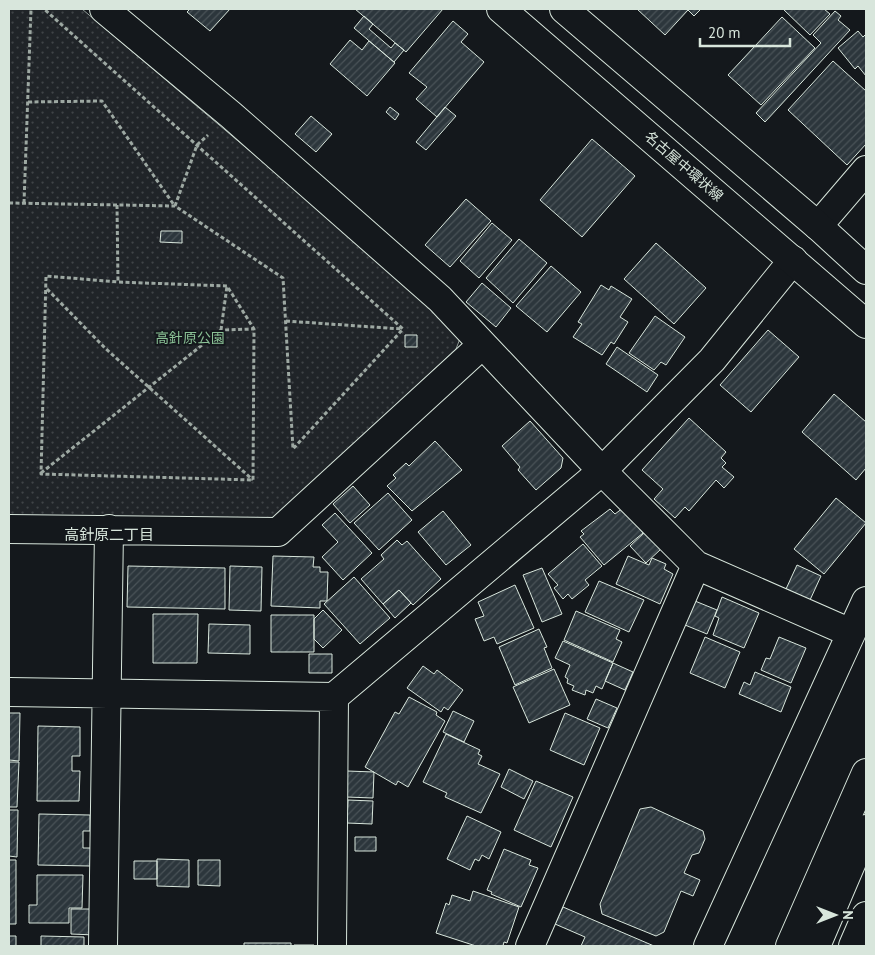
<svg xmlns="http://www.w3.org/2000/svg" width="875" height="955" font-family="'PT Sans','Noto Sans JP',sans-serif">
<defs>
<pattern id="grass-dots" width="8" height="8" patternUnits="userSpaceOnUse" patternTransform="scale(1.25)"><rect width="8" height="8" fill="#202428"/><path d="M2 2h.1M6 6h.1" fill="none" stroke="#404447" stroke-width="1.8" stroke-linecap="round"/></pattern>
<pattern id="building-hatch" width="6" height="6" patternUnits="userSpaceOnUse" patternTransform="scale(1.25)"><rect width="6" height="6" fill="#2c363c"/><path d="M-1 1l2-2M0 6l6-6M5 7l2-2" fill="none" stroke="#4a5358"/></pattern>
</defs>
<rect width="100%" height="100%" fill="#14181c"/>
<path fill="url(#grass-dots)" stroke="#939e99" d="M9 9H82L433 306 461 336 456 349 272 520 9 517Z"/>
<path fill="url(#building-hatch)" stroke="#d8e6dc" d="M190 9H230L210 31 187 12Z
M355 9H443L406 52Z
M637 9H701L694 16 688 10 665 35Z
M783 9H824L830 14 810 35Z
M835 11 841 16 838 20 850 30 765 122 756 113 821 43 813 35Z
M364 16 373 24 369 29 391 48 395 43 404 50 394 62 354 28Z
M782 17 815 48 761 105 728 75Z
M453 21 468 34 461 42 484 62 437 117 416 99 427 87 409 73Z
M858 31 863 37 866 34V76L858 66 855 69 838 48Z
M350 40 362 50 369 41 395 63 367 96 330 64Z
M833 61 866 91V144L847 165 788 110Z
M390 107 399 114 395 120 386 112Z
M445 107 456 116 426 150 416 142Z
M311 116 332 134 316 152 295 134Z
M592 139 635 176 582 237 540 200Z
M466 199 491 221 450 267 425 245Z
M492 223 512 240 479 278 460 261Z
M161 231H182V243L160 242Z
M519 239 547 263 513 303 486 278Z
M656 243 706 288 674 324 624 279Z
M551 266 581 292 547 332 516 306Z
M482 283 511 308 496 327 466 302Z
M601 285 609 290 611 286 632 299 620 317 628 322 614 344 611 342 602 355 573 337 582 324 578 322Z
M655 316 685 337 666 365 661 362 654 370 629 353Z
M768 330 799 357 751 412 720 385Z
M405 335H417V347H405Z
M617 347 658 375 647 392 606 364Z
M834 394 866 422V468L856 480 802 432Z
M689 418 726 452 721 458 726 463 722 467 734 477 724 488 716 480 689 511 685 507 675 518 654 499 663 489 642 470Z
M530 421 563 458 561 468 536 490 518 470 520 467 502 446Z
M435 441 462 470 412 511 387 486 396 478 393 475 406 463 409 466Z
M353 486 370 505 350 523 333 504Z
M388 493 412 520 379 550 354 523Z
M836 498 866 523 824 574 794 549Z
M623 508 643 533 604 565 580 537 584 534 581 531 610 509 615 514Z
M443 511 471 545 446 565 418 532Z
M335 513 372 553 343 580 322 557 338 542 322 525Z
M645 532 661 549 646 563 630 546Z
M397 540 402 545 407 541 441 579 413 605 399 590 383 604 361 579 384 559 381 555Z
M583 544 602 566 585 580 589 585 572 599 568 594 563 599 554 588 558 585 548 574Z
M273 556 314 557 313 567H320V572H328L327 601H320V608L271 606Z
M628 556 649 565 652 558 666 564 664 569 673 574 660 604 616 584Z
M797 565 821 576 810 600 786 589Z
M128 566 225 568V609L127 607Z
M230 566 262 567 261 611 229 610Z
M542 568 562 614 542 622 523 575Z
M354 577 390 618 360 644 324 604Z
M599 581 644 600 629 632 585 612Z
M515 585 534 628 497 644 494 637 484 641 475 619 484 616 478 602Z
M399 590 411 603 395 618 383 604Z
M722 597 759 613 744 648 713 635 719 618 715 616Z
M695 601 717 610 707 634 685 625Z
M323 610 342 630 323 648 314 639V619Z
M576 611 620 630 616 639 622 642 613 662 564 640Z
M153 614H198L197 663H153Z
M271 615H314V652H271Z
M209 624 250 625V654L208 653Z
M539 629 547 647 544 648 552 668 515 685 499 647Z
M705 637 740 652 725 688 690 673Z
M779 637 806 648 791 683 761 670 766 658 770 659Z
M563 641 613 663 602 689 596 686 593 693 586 690 585 695 572 690 574 686 567 683 568 679 565 677 570 665 555 658Z
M309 654H332V673H309Z
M613 663 633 672 625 690 605 681Z
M423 666 434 674 437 670 463 690 448 710 444 707 441 712 407 688Z
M554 669 570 705 529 723 513 687Z
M755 672 791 687 781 712 739 694 744 682 750 685Z
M409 697 437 712 436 715 445 721 408 787 398 781 396 785 365 767 395 712 399 714Z
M596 699 617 708 608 728 587 719Z
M453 711 474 721 464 742 443 732Z
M9 713H20L19 761 9 760Z
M565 713 600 728 584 765 550 750Z
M38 726 80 727V756H72V771H80L79 801H37Z
M446 734 480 750 478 754 482 756 478 764 500 774 481 813 445 797 447 793 423 782Z
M9 762H19L17 807H9Z
M509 769 533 781 524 799 501 787Z
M347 771 374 772 373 798 346 797Z
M536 781 573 797 551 847 514 830Z
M348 800 373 801 372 824 347 823Z
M651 807 703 831 705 839 699 853 692 855 684 873 700 880 693 896 681 891 664 932 656 936 602 914 600 904 640 809Z
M9 810H18L17 857 9 856Z
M39 814 90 815V831H83V848H91L90 866 38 865Z
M467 816 501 832 489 859 482 855 479 861 475 859 470 870 447 859Z
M355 837H376V851H355Z
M504 849 531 860 529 865 538 868 521 907 491 894 492 892 487 890Z
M157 859 189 860V887L157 886Z
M9 860H16V924H9Z
M198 860H220V886L198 885Z
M134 861H157V879H134Z
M37 875H83L82 908H69V923H29V905H37Z
M473 891 519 907 507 943 504 942 503 946H476L436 933 446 903 449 905 452 895 470 901Z
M563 907 654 946H581L585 937 555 924Z
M71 909H96L95 935 71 934Z
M9 936H16V946H9Z
M41 936 84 937V946H41Z
M244 943H291V946H244Z
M294 945H314V946H294Z"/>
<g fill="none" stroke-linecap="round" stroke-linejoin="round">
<defs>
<path id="minor" d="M104 9 231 115 440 299 602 471 696 565 851 633
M818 226 866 170
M9 529 278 532 482 345
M9 692 334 697 602 471 712 360 793 260
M103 946 109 529
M332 946 334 697
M530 946 696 565
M708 946 866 601"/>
<path id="major" d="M501 9 866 324
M564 9 818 226 866 270"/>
<path id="highway" d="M790 946 866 773
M816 946 866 829
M853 946 866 916"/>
</defs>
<use href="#minor" stroke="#d8e6dc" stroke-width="30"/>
<use href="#major" stroke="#d8e6dc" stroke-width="30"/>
<use href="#highway" stroke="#d8e6dc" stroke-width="30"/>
<path stroke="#9da8a2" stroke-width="3" stroke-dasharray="4 2.5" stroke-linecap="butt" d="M28 102 102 101 174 205
M9 203 175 206 283 278 293 449 403 329 44 9
M24 203 31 9
M117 205 118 282 227 286 254 329 253 480 41 474 46 276 118 282
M175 206 197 145 208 135
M47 289 106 349 253 480
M286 321 402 329
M221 330 227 286
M41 473 221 330 254 329"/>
<use href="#minor" stroke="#14181c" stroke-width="28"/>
<use href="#major" stroke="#14181c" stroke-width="28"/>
<use href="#highway" stroke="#14181c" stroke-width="28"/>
</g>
<g text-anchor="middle" stroke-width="4" stroke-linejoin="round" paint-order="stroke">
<g font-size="14" fill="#d8e6dc" stroke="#14181c">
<text transform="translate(684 166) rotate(41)" y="5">名古屋中環状線</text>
</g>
<g font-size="14" fill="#8ac095" stroke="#14181c">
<text x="190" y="343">高針原公園</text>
</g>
<g font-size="15" fill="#d8e6dc" stroke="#14181c">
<text x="109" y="540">高針原二丁目</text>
</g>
</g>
<rect width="875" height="955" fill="none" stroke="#d8e6dc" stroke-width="20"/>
<g transform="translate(835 915) rotate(90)" stroke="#14181c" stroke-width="4" paint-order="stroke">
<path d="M0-4L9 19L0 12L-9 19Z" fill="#d8e6dc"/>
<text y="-8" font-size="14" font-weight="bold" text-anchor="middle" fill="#d8e6dc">N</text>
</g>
<path d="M700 38v8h90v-8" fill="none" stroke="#d8e6dc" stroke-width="2.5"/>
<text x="708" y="38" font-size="15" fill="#d8e6dc" stroke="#14181c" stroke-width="4" paint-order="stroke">20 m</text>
</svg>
